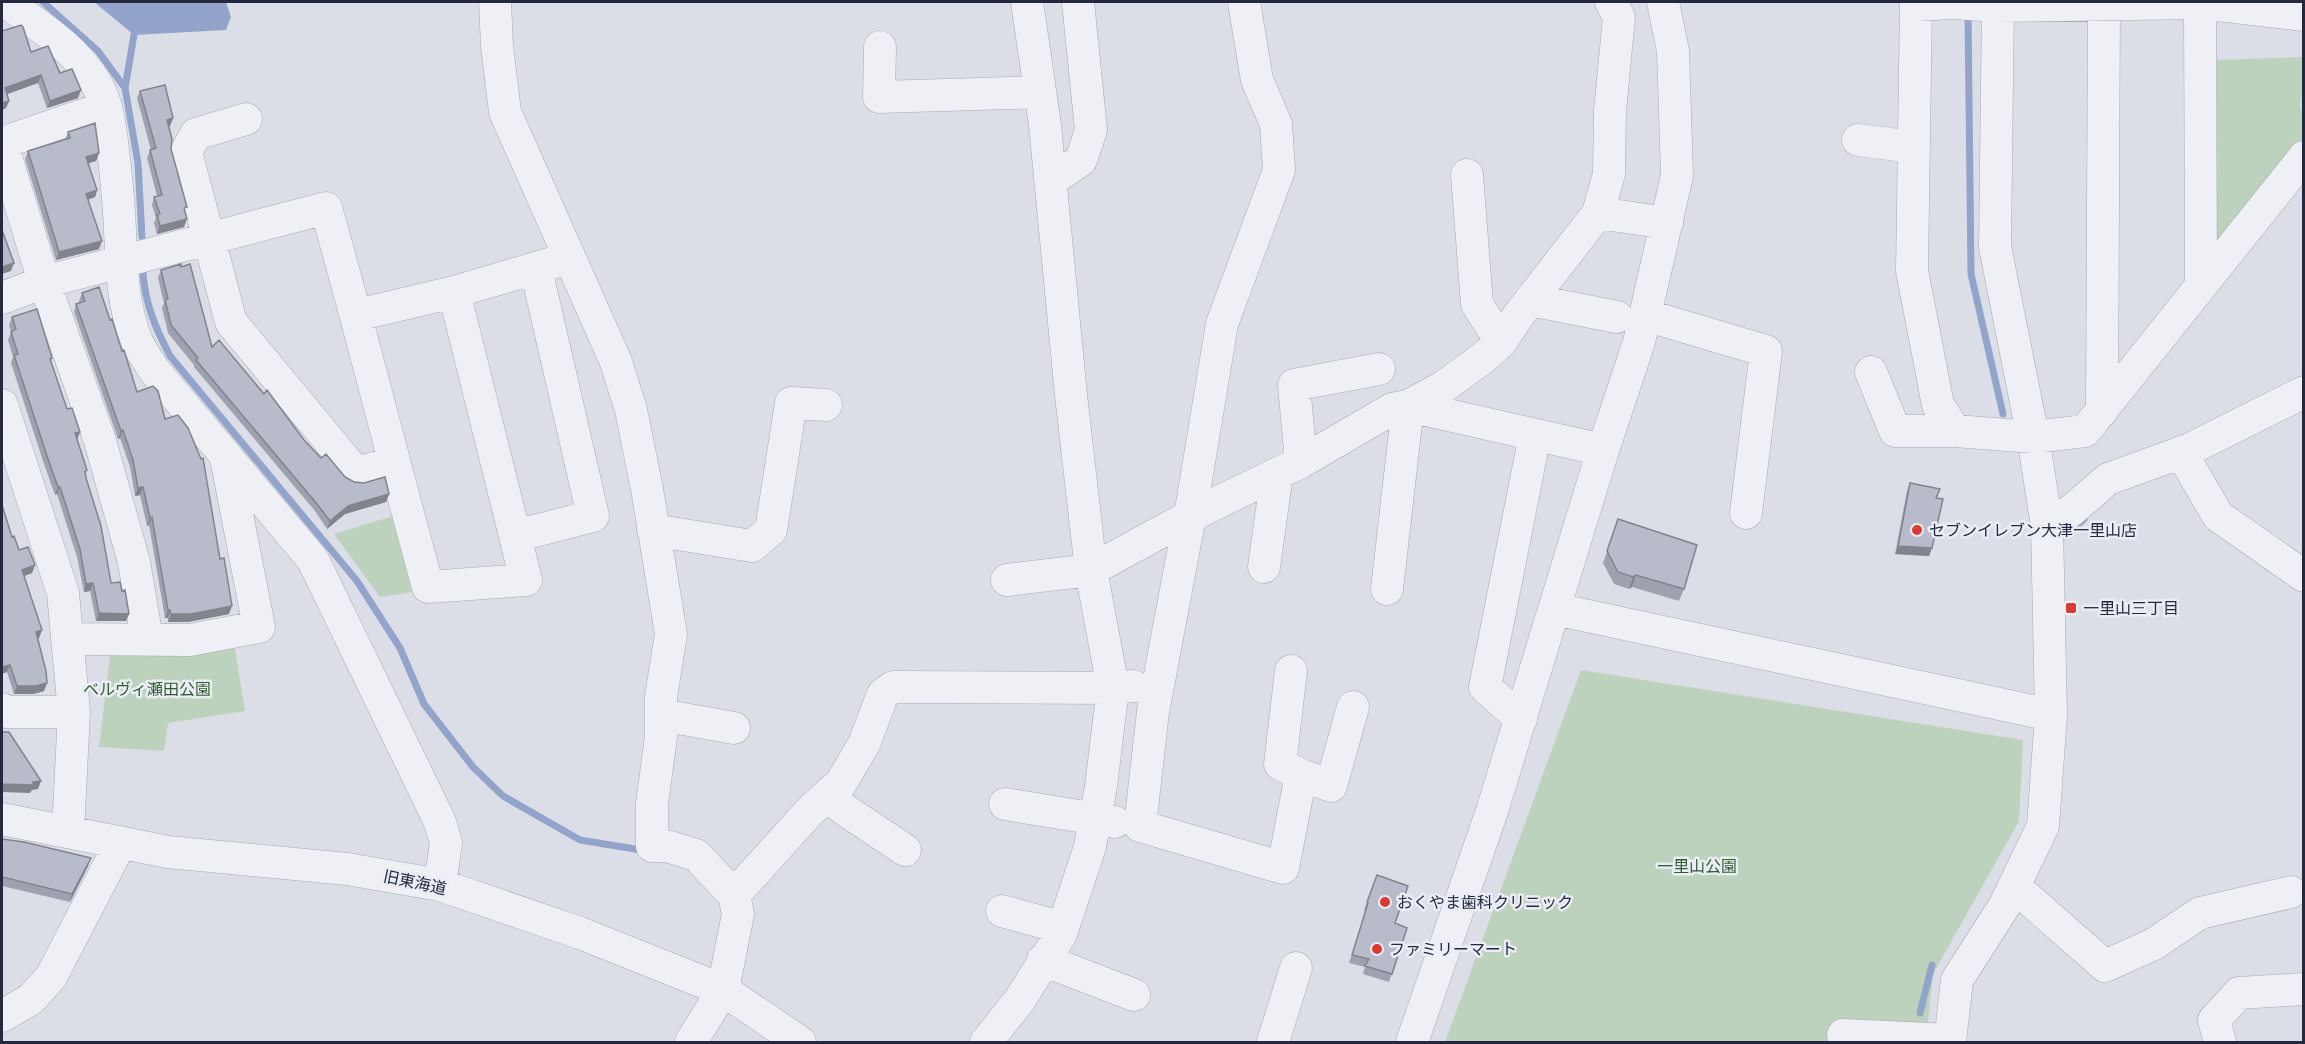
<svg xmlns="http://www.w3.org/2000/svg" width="2305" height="1044" font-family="Signika,'Noto Sans JP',sans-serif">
<rect width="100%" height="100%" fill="#dcdee7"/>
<path fill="#bdd2bc" d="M2303 57V88L2300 104 2303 117V157L2209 261 2215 60Z
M393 516 412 592 380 597 334 534Z
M233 637 245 711 168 723 164 751 99 747 111 648Z
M1581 670 2023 740 2019 821 1933 974 1926 1042H1445Z"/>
<path fill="#93a4cb" d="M94 2H226L231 17 226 30 134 35Z"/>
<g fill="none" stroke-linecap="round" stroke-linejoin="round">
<path stroke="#93a4cb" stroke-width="7" d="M43 2 98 51 125 88
M1968 13 1971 274 2003 414
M134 35 125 88 138 163 142 237
M143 273C145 304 156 329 170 356L357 581 400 648 424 704 473 767 503 796 580 840 641 850
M2066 536 2084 519
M1920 1013 1932 965"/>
<defs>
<path id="minor" d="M6 2C38 25 75 48 96 83 109 105 111 134 114 158 116 177 118 195 119 213 122 256 120 298 136 339 140 350 148 360 154 370L313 560 440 822 446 843 440 885
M495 2 497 46 505 112 616 362 631 410 647 489 671 634 661 697V737L652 804V846H667L696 855 734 895 738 914 723 990 691 1042
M1244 2 1257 80 1276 124 1279 170 1222 324 1190 516 1153 712 1140 826 1283 868 1301 775 1331 786 1353 707
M2200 3 2201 284
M2304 15 2200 3 1998 6 1953 3 1916 5 1912 271 1938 405 1955 431 2033 437 2085 431 2304 157
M880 47 879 97 1040 92
M246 119 196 134 186 152 231 322 356 473 393 463
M1858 140 1914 147
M2 143 106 107
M2 144 44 282 100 441 134 562 147 639
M1467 175 1477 304 1501 342
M1051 181 1081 160 1091 130 1078 2
M1598 213 1667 223
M2 298 44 282 326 208C362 334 393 461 428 587L526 580 454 292
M1530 300 1617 317
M357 315 454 292 556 262
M1645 315 1766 351 1746 513
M1871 372 1895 431H1955
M2 405 63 593 74 712 68 832
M1408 406 1603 450
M2102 411 2104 4
M2181 452 2218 516 2304 576
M1301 462 1294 385 1379 369
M2047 526 2072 510 2108 479 2188 450 2304 392
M653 530 752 546 771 530 791 403 826 405
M515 536 593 516 536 269
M1264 567 1277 474
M1007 580 1091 570 1190 516 1301 462 1392 409 1408 406 1443 387 1483 358 1501 342 1518 316 1598 213 1609 174 1610 111 1619 17 1611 2
M1387 589 1408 406
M1555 609 2051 715
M68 639 190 640 259 627 226 458
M1291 671 1280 764 1301 775
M2 709 6 712H74
M661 715 734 728
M1521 719 1485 687 1535 435
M830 792 842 808 905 850
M1005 804 1115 822
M2 819 168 852 347 869 440 885 580 933 723 990 800 1042
M2014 886 2105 966 2154 944 2200 913 2291 892
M734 895 811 810 841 783 864 744 883 694 893 687 1113 688 1133 686
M1002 911 1063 928
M1043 960 1134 995
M2 1016 31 999 51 977 121 842
M1843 1035 1950 1040
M986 1042 1019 1001 1061 934 1090 847 1101 786 1113 688 1091 570 1071 395 1045 125 1027 2
M1273 1042 1296 968
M1412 1042 1492 811 1603 450 1639 342 1677 176 1673 51 1663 2
M1950 1042 1957 980 2005 905 2043 826 2051 715 2047 526 2033 437 1995 247 1998 2
M2220 1042 2214 1020 2239 993 2304 989"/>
</defs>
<use href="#minor" stroke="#a5a8b5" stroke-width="33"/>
<use href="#minor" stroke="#eff0f5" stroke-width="32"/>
</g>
<path fill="#9ea2ae" d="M2 31 60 73 78 98 47 108 38 83 7 94 9 101 6 108 2 110Z
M140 91 173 118 170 126H169L171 149 185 211 184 227 157 234 154 223 156 218 152 205 154 197 157 196 147 158 150 150H151L137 98Z
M68 132 99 153 96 161 88 163 97 190 95 197 88 200 99 249 56 260 25 159 28 151 65 140Z
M181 267 212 347 264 394 304 440 321 458 345 477 354 482 389 494 386 502 345 514 327 529 315 511 194 367V365L168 333 162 308 164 303 158 278 161 270Z
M82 293 110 320 137 392 165 419 229 614 188 622H168V618H165L149 525 147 526 140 495 135 496 130 467 120 438 118 439 74 312 76 304 80 303 79 301Z
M12 317 52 358 51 361 87 470 85 476 111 583 122 591 129 614 126 621H96L90 591 84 592 77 557 57 494 55 495 44 464 11 363 13 357 8 340 11 332 9 325Z
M1910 483 1936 498 1932 548 1929 556 1895 554 1907 491Z
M1618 519 1684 589 1679 601 1632 587 1629 589 1614 584 1603 563Z
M12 537 19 550 35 565 32 573 24 576 42 630 39 638 38 639 47 683 44 691 33 694H14L7 672Z
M2 839 88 866 70 902 2 886Z
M1377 875 1395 923 1407 928 1389 982 1363 974 1365 967 1349 963 1366 911 1364 910Z"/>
<path fill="#81848d" d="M41 75 38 83 2 96 5 88Z
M81 90 78 98 47 108 50 101Z
M9 101 6 108 2 110V103Z
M173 118 170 126 164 128 167 120Z
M99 153 96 161 83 165 86 157Z
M97 190 95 197 83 201 86 194Z
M187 219 184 227 157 234 160 226Z
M102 241 99 249 56 260 59 252Z
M14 263 11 271 2 274V267Z
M123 430 120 438 118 439 121 431Z
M80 432 77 440 75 433Z
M58 487H60L57 494 55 495Z
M143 487 140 495 135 496 138 488Z
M389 494 386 502 345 514 327 529 330 521 348 506Z
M152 517 149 525 147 526 150 518Z
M1898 546 1932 548 1929 556 1895 554Z
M35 565 32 573 19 578 22 570Z
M1636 575 1632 587 1629 589 1633 577Z
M93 583 90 591 84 592 86 584Z
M232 606 229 614 188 622H168L171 614Z
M168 610H170L168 618H165Z
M99 613 129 614 126 621H96Z
M42 630 39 638 34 640 36 632Z
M10 665 7 672 2 674V667Z
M47 683 44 691 33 694H14L17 686Z
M41 781 38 789 32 790 30 793 2 792V784Z
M91 858 88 866 70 902 72 894Z"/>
<path fill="#b8bcca" stroke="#81848d" stroke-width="1.5" d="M21 25 23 27 31 52 48 46 60 73 72 69 81 90 50 101 41 75 5 88 9 101 2 103V31Z
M165 85 173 118 167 120 172 139 171 149 187 207 184 208 187 219 160 226 157 215 160 214 154 197 162 195 150 150 156 148 140 91Z
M95 123 99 153 86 157 97 190 86 194 102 241 59 252 28 151 70 138 68 132Z
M2 230 14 263 2 267Z
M181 264V267L190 264 212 347 219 340 264 394 267 390 304 440 321 458 326 454 345 477 354 482 364 483 385 477 389 494 348 506 330 521 317 504 196 360 198 358 171 325 165 300 168 299 161 270Z
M99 287 110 320 112 319 122 351 124 350 137 392 153 386 158 391 165 419 178 415 188 428 201 459 203 458 220 559 224 558 232 606 191 614H171L170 610H168L152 517 150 518 143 487 138 488 133 460 123 430 121 431 76 304 85 301 82 293Z
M37 309 52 358 50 359 67 409 72 408 80 432 75 433 87 470 85 471 86 478 101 526 111 583 120 582 122 591 125 590 129 614 99 613 93 583 86 584 80 549 60 487H58L47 456 14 355 18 354 11 332 16 329 12 317Z
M1910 483 1940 489 1936 498 1943 499 1932 548 1898 546Z
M2 505 12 537 14 536 19 550 28 547 35 565 22 570 42 630 36 632 46 671 47 683 36 686H17L10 665 2 667Z
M1618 519 1697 545 1684 589 1636 575 1633 577 1618 572 1607 551Z
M2 720V732H9L41 781 33 782V785L2 784Z
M2 839 24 842 91 858 72 894 2 877Z
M1377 875 1408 886 1395 923 1407 928 1392 974 1365 966 1369 959 1352 955 1368 903 1367 902Z"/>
<g fill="#d93b34" stroke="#ebedf5" stroke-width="2">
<circle cx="1917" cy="530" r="6"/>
<rect x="2065" y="602" width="12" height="12" rx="3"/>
<circle cx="1385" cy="902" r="6"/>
<circle cx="1377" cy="949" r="6"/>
</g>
<g text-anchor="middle" stroke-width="5" stroke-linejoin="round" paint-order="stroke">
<g font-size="16" fill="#24293f" stroke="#ebedf5" text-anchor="start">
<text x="1929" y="536">セブンイレブン大津一里山店</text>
<text x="2083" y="614">一里山三丁目</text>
<text x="1397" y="908">おくやま歯科クリニック</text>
<text x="1389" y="955">ファミリーマート</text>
</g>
<g font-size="16" fill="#315b31" stroke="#ebedf5">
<text x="147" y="695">ベルヴィ瀬田公園</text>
<text x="1697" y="872">一里山公園</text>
</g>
<g font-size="16" fill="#24293f" stroke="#ebedf5">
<text transform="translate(415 882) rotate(12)" y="6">旧東海道</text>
</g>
</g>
<rect width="2305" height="1044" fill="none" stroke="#24293f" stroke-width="6"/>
</svg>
